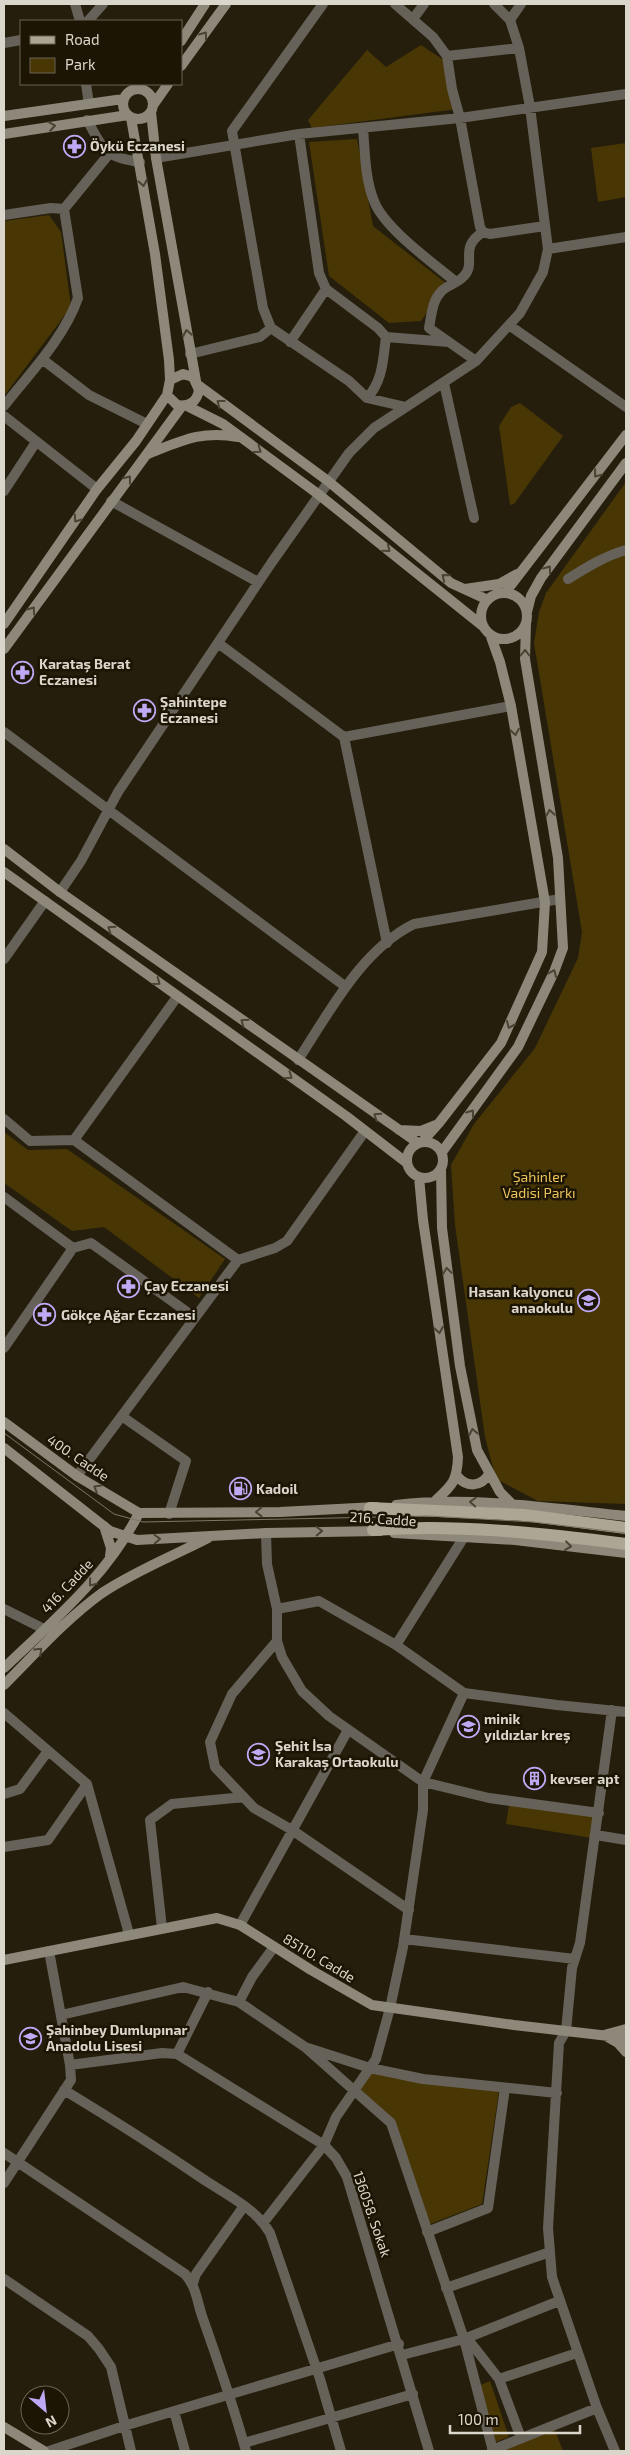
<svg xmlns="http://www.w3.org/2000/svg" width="630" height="2455" font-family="'Exo 2',sans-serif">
<rect width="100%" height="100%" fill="#251e0c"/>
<path fill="#483705" d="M421 45 448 63 457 109 312 128 308 120 367 50 386 67Z
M357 139 373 226 447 284 421 321 389 323 329 276 309 142Z
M626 143V197L598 202 591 148Z
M49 215 61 232 71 307 4 396V221Z
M520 403 563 436 514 504 510 505 499 426 511 407Z
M626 482V1504L538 1501 496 1479 485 1437 455 1225 451 1165 474 1124 535 1048 578 958 582 932 534 643 539 612 546 593Z
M4 1132 28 1150 67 1149 225 1259 199 1298 104 1227 72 1231 4 1183Z
M509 1804 595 1816 592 1838 506 1824Z
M372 2072 499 2091 482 2204 430 2224 394 2122 360 2091Z
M490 2381 509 2437 493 2443 476 2387Z
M555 2430 563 2451H499Z"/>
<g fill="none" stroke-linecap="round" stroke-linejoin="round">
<path stroke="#666259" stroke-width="10" d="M75 4 80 21
M323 4 232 131 263 308 271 328 349 381 367 398 406 407
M395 4 433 37 447 56 452 89 460 118 480 227 483 232 490 234 545 226
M413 19 424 4
M510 20 521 4
M88 21 103 4
M4 43 21 40
M447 56 519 48
M86 84 89 104
M87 120C104 150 104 157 140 162
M363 128C365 152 365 179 374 201 384 228 433 263 456 282
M299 134 319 273 326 289 378 328 386 337C383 359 383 381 367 398
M156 158 299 134 460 118 626 94
M64 209 109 154
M4 215 51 208 64 209 78 298C64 338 30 373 4 406
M548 249 626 237
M509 325 626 407
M386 337 449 342
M290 342 326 289
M190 354 260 337 271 328
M42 359 89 395 147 424
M476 361 429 328C432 313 432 296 447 287 453 284 460 281 464 276 477 262 458 248 483 232
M444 383 474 518
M4 416 97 489
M4 491 36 442
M111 501 258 582
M568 579C587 567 605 556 626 550
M218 643 344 737 387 943
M4 732 346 987
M344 737 511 706
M60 892 81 861 118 792 272 562 349 453 374 428 476 361 520 313 543 272 548 249 530 107 519 48 510 20 494 4
M4 959 45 901
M298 1060C329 1013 361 950 414 924L560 899
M4 1119 30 1141 74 1140 238 1260
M74 1140 177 997
M4 1197 73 1248 4 1348
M73 1248 91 1243 194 1317
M123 1417 186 1461 169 1514
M77 1476 238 1260 275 1248 287 1241 365 1131
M266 1533 267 1564 277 1609V1641L282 1657 302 1691 329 1716 423 1782 489 1798 599 1813
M4 1609 44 1629
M277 1609 319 1601 396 1645 464 1693 557 1705 626 1712
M277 1641 232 1694 210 1742 215 1767 254 1808 292 1830 409 1910
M396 1645 464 1537
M612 1710 580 1943 572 1968 566 2031 559 2043 548 2228 552 2277 597 2408 615 2451
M4 1713 87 1784 129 1934
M4 1794 20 1789 48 1751
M596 1835 626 1840
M4 1847 48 1840 87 1784
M240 1925 348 1730
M162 1928 150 1820 172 1804 244 1797
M404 1939 575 1959
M274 1947 252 1977 239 2002 305 2047 391 2123 464 2339 493 2451
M61 2015 183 1987 239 2002
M308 2048 370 2068 423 2079 557 2093
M177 2054 208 1992
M70 2065 162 2053 177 2054 324 2145 336 2158 347 2177 429 2451
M64 2090C112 2119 159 2149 206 2181 228 2195 257 2210 270 2233L320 2379 341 2451
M4 2153 185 2274C196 2286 197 2301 202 2316 218 2361 233 2405 246 2451
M4 2183 71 2080 70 2065 49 1951
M264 2222 324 2145 336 2117 376 2059 390 2008 403 1947 423 1810V1782L464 1693
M427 2232 488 2208 505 2088
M4 2279 88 2336 99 2349 111 2367 131 2451
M193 2283 196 2274 244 2206
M446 2288 550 2252
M467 2338 499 2379 521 2438
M402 2355 464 2339 559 2301
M499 2379 577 2353
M174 2411 185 2451
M244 2443 413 2394
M492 2450 597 2408
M49 2451 124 2426 399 2344"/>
<path stroke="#8e887a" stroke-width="10" d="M181 41 205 4
M181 66 226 4
M123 104a15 15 0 1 1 30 0a15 15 0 1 1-30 0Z
M154 104 168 84
M151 112 156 158 196 381
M4 116 123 99
M131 118 155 254 169 360 170 380 167 395 177 405C189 407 197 402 199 390L193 377 183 374 170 380
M4 134 128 115
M198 385 328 481 451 583 488 600
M187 406 223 424 318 494 484 627
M148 454C181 441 202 430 238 437
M465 589 499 584 517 574
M505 593 626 435
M481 616a23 23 0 1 1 46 0a23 23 0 1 1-46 0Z
M527 612 531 596 541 578 626 463
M4 624 97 489 136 441 167 395
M4 649 182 406
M4 849 60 892 418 1143
M4 872 346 1116 407 1163
M399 1130 421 1131 436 1125
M407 1160a18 18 0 1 1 36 0a18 18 0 1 1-36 0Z
M422 1142 439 1123 501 1043 542 952 545 902 511 706 500 662 490 634
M442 1152 518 1047 554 972 563 948 558 858 525 659 526 623
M441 1170 442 1228 460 1366 477 1450 500 1492 512 1504
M419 1177 423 1220 458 1457C457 1480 453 1485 436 1500
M4 1422 77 1476 139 1513
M4 1448 110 1531 137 1540 266 1533 380 1531
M457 1476C467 1488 481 1487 489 1474
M396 1505C473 1496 549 1508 626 1516
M139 1513 280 1512 376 1507
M104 1526 111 1548 110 1556
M394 1533 515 1540 626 1553
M4 1668C53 1621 107 1576 139 1513
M4 1685C35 1654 66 1619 102 1593 135 1571 173 1556 208 1538
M4 1960 217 1918 240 1925 311 1970 372 2005 514 2025 626 2038
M626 2029 604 2035 618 2043 626 2052
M4 2427 44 2451"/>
<path stroke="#aea694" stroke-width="12" d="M370 1508 524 1515 626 1528
M373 1530C457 1524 542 1533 626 1544"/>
<path stroke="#7c7667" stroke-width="1" d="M4 1433 114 1514 143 1522 429 1516 533 1522 626 1533"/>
</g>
<defs><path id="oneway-chevron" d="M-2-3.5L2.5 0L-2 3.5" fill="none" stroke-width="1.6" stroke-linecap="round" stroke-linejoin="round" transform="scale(1.25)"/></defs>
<g stroke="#4a4333">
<use href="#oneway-chevron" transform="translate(204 35) rotate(-54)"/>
<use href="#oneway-chevron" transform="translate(52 126) rotate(-9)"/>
<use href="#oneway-chevron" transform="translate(143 183) rotate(80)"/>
<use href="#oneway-chevron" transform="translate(187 333) rotate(-100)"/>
<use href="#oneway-chevron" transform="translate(220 403) rotate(-142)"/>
<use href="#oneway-chevron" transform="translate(258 450) rotate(36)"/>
<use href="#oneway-chevron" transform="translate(597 474) rotate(128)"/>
<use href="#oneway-chevron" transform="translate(128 479) rotate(-52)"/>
<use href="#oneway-chevron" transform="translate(77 519) rotate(125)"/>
<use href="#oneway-chevron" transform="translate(387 549) rotate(39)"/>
<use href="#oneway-chevron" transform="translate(548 569) rotate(-54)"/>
<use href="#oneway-chevron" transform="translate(445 577) rotate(-141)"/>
<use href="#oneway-chevron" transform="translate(32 610) rotate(-54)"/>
<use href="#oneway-chevron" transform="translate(525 653) rotate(-90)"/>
<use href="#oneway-chevron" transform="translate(515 732) rotate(81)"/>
<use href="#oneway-chevron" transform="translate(550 813) rotate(-99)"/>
<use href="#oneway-chevron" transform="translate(111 929) rotate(-145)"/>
<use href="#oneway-chevron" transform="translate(553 973) rotate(-67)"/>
<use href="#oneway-chevron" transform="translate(157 982) rotate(36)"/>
<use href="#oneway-chevron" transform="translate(244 1022) rotate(-145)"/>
<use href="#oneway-chevron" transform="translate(510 1025) rotate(114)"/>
<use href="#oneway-chevron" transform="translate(289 1076) rotate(35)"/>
<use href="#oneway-chevron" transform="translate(471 1113) rotate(-54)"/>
<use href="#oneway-chevron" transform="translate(377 1116) rotate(-146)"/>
<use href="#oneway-chevron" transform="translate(447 1271) rotate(-98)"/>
<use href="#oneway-chevron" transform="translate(439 1330) rotate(81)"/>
<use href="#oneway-chevron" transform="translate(473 1432) rotate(-101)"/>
<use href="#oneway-chevron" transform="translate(97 1488) rotate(-149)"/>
<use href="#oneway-chevron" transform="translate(473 1502) rotate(-177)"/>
<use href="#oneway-chevron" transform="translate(259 1512) rotate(179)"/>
<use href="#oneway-chevron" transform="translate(319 1531) rotate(-2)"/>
<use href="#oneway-chevron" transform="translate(157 1539) rotate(-3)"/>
<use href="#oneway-chevron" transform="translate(568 1546) rotate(7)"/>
<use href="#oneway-chevron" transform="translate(92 1583) rotate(129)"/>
<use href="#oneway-chevron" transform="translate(39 1651) rotate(-44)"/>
</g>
<defs>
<symbol id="pharmacy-ring" viewBox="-11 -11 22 22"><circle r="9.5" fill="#1c1504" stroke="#bfa9f4" stroke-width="1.5"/><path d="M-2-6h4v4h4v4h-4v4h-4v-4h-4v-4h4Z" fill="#bfa9f4"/></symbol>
<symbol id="school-ring" viewBox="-11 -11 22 22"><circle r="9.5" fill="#1c1504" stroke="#bfa9f4" stroke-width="1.5"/><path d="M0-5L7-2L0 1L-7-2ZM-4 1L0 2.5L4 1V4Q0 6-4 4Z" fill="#bfa9f4"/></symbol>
<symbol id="fuel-ring" viewBox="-11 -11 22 22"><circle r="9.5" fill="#1c1504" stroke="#bfa9f4" stroke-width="1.5"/><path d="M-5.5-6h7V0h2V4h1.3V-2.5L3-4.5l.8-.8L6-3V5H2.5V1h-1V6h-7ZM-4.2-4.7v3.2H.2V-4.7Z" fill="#bfa9f4"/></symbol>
<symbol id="building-ring" viewBox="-11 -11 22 22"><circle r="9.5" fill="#1c1504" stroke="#bfa9f4" stroke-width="1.5"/><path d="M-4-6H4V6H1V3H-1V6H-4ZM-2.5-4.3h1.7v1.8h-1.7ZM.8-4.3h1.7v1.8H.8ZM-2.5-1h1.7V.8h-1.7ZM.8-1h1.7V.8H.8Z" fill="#bfa9f4"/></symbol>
</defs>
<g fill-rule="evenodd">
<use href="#pharmacy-ring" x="62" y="134" width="25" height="25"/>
<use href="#pharmacy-ring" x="10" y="660" width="25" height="25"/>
<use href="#pharmacy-ring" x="132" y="698" width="25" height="25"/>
<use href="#pharmacy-ring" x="116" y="1274" width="25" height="25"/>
<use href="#school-ring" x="576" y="1288" width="25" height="25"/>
<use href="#pharmacy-ring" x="32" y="1302" width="25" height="25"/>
<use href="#fuel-ring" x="228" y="1476" width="25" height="25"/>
<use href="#school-ring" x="456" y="1714" width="25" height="25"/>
<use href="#school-ring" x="246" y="1742" width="25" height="25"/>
<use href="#building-ring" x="522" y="1766" width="25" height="25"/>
<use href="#school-ring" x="18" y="2026" width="25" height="25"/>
</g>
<g text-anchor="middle" stroke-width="5" stroke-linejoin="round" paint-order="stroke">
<g font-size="14" font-weight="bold" fill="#dbd6cb" stroke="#1c1504" text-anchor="start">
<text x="90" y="151">Öykü Eczanesi</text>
<text x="39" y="669">Karataş Berat<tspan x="39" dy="16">Eczanesi</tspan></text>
<text x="160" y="707">Şahintepe<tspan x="160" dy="16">Eczanesi</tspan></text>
<text x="144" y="1291">Çay Eczanesi</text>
<text x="573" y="1297" text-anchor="end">Hasan kalyoncu<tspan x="573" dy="16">anaokulu</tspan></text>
<text x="61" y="1320">Gökçe Ağar Eczanesi</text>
<text x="256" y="1494">Kadoil</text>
<text x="484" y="1724">minik<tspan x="484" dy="16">yıldızlar kreş</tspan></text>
<text x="275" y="1751">Şehit İsa<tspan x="275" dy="16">Karakaş Ortaokulu</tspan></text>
<text x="550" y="1784">kevser apt</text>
<text x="46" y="2035">Şahinbey Dumlupınar<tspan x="46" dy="16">Anadolu Lisesi</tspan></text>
</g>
<g font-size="14" fill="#edc45c" stroke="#1c1504">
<text x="539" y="1182">Şahinler<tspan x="539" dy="16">Vadisi Parkı</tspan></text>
</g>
<g font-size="14" fill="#dbd6cb" stroke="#1c1504">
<text transform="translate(78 1458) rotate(34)" y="5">400. Cadde</text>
<text transform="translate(383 1519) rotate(4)" y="5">216. Cadde</text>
<text transform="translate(67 1586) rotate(-47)" y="5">416. Cadde</text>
<text transform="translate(319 1958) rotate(31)" y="5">85110. Cadde</text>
<text transform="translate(372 2214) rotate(71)" y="5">136058. Sokak</text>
</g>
</g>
<rect width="630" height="2455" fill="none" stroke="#dbd6cb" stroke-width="10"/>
<rect x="20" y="20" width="162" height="65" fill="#1c1504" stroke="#686254"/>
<rect x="30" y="36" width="25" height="8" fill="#aea694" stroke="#686254"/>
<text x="65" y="45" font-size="15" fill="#dbd6cb">Road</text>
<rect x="30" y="58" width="25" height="15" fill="#483705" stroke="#686254"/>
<text x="65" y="70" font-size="15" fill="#dbd6cb">Park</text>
<g transform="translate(45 2410) rotate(152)"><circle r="24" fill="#1c1504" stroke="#686254"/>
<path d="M0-4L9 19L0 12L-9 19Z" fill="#bfa9f4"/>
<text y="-8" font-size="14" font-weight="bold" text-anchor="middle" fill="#dbd6cb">N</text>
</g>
<path d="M450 2425v8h130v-8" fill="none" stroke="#dbd6cb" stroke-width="2.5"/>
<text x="458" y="2425" font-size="15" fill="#dbd6cb" stroke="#1c1504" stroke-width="4" paint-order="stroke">100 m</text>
</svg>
